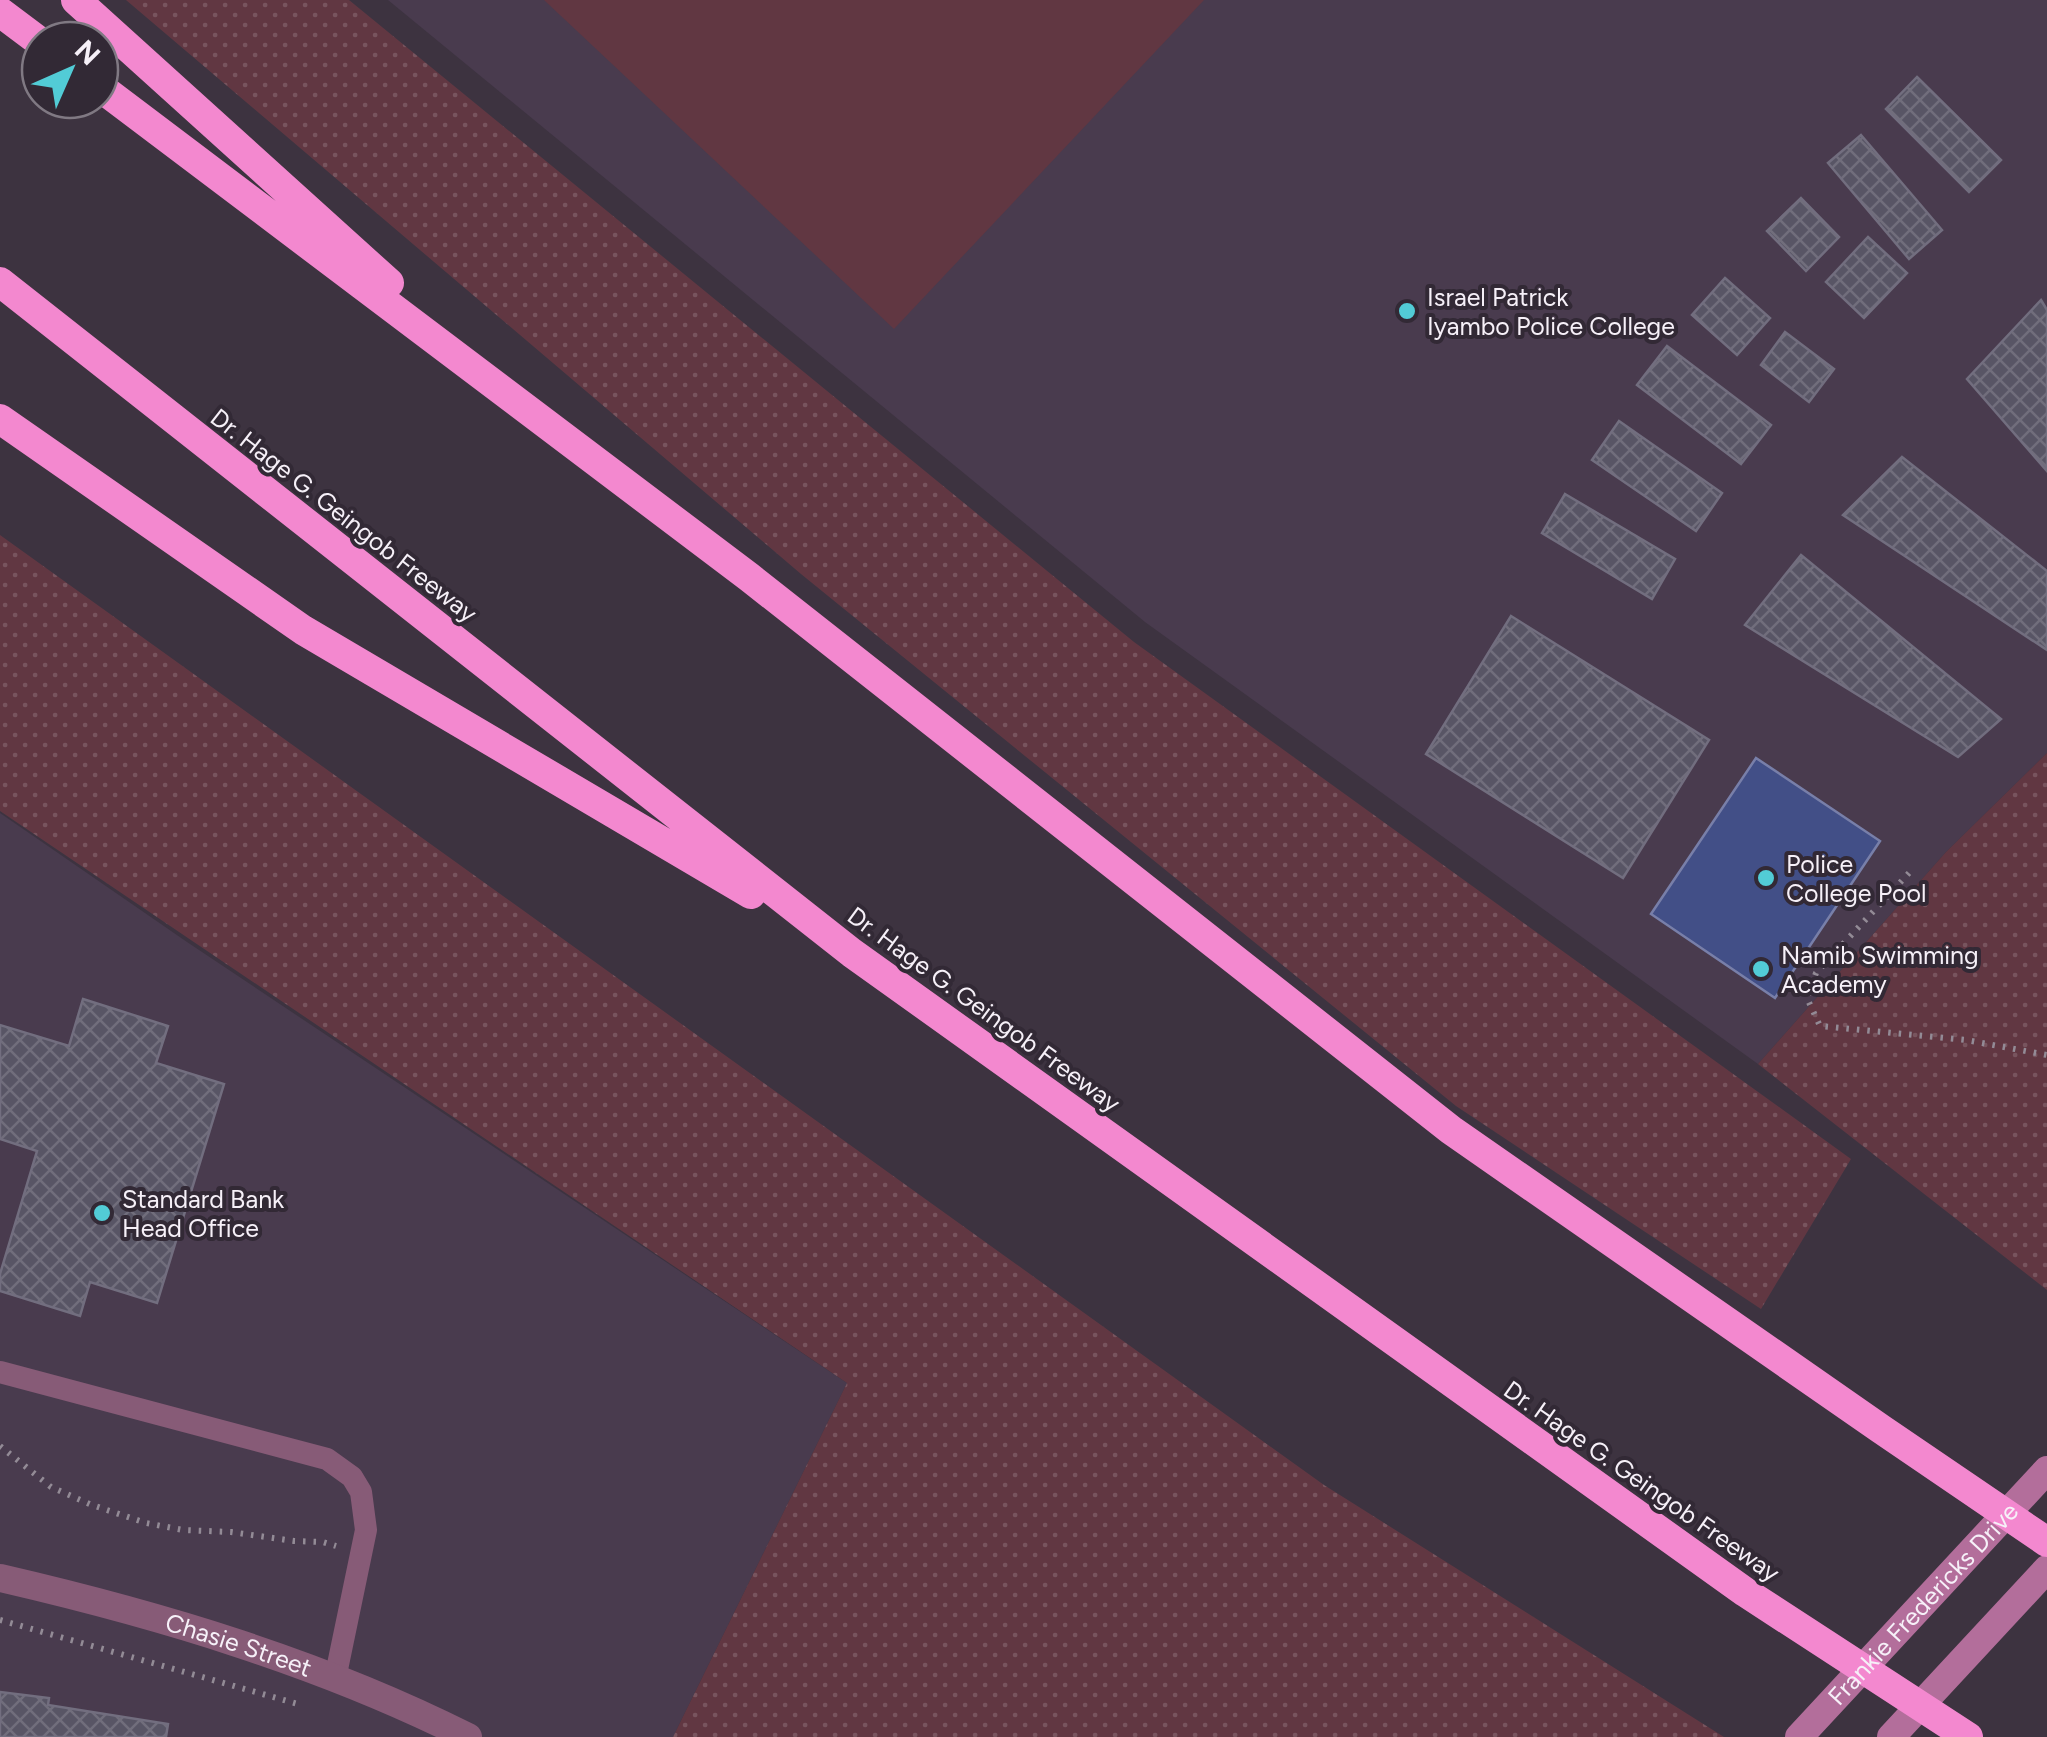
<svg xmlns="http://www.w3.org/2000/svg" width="2047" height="1737" font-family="Figtree,sans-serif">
<defs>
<pattern id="grass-dots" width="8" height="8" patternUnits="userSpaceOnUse" patternTransform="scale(2.5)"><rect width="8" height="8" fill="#613742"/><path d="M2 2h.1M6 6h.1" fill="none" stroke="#78545e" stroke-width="1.8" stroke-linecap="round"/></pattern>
<pattern id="building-cross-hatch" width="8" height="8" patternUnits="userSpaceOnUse" patternTransform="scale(2.5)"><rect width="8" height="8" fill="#585565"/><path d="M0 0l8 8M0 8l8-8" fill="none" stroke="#716e7c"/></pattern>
</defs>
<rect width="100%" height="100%" fill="#3d3340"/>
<path fill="#493b4e" d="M388 0H2047V753L1946 852 1758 1064 1145 622Z
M0 813 187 942 847 1383 673 1737H0Z"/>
<path fill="url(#grass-dots)" d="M126 0H349L1134 642 1851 1159 1761 1309 1456 1106 801 574Z
M0 535 1324 1485 1724 1737H673L847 1383 0 811Z
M2047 753V1290L1758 1064 1946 852Z"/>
<path fill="#613742" d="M544 0H1204L894 329Z"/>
<path fill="#424f87" stroke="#787fa9" stroke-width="2.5" d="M1756 758 1880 841 1775 998 1651 914Z"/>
<path fill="url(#building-cross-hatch)" stroke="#726e7f" stroke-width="2.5" d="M1917 77 2001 160 1969 192 1886 109Z
M1861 135 1942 230 1909 259 1828 163Z
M1801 198 1839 237 1806 271 1767 231Z
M1868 237 1907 273 1864 318 1826 282Z
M1725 278 1770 318 1737 355 1692 315Z
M2041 300 2047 310V471L1967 379Z
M1785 332 1834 369 1809 402 1761 365Z
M1667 346 1771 425 1741 464 1637 385Z
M1619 421 1722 493 1696 531 1592 460Z
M1902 457 2047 571V650L1843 515Z
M1565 494 1675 559 1652 599 1542 533Z
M1801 555 2001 719 1958 757 1745 625Z
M1511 616 1709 740 1623 878 1426 754Z
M83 999 168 1026 156 1063 224 1084 157 1303 90 1282 80 1316 0 1291V1274L37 1151 0 1139V1025L69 1046Z
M0 1692 49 1698 48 1705 168 1724 166 1737H0Z"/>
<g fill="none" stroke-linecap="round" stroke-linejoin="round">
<path stroke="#938b96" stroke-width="6" stroke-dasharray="2.5 8" stroke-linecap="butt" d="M1909 873 1816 973 1807 998 1820 1026 1966 1040 2047 1055
M0 1446 51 1487 92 1505 146 1523 183 1530 231 1532 294 1541 323 1542 336 1546
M0 1620 298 1704"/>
<path stroke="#875b77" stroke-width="22" d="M0 1372 327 1459 352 1477 361 1492 366 1530 335 1679"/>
<path stroke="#875b77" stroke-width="28" id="s1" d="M0 1578C160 1615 321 1663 468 1737"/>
<g stroke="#b36e9b" stroke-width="28">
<path id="s2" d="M1799 1737 2047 1470"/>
<path d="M1891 1737 2047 1569"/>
</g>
<path stroke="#f388cf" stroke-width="30" d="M76 0 389 283
M0 12 40 42
M100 87 749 577 1451 1130 1881 1429 2047 1542
M0 282 852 953 1745 1592 1968 1737
M0 419 303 630 751 894"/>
</g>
<g fill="#52ccd6" stroke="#322935" stroke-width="4">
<circle cx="1407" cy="311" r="10"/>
<circle cx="1766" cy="878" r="10"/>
<circle cx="1761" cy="969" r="10"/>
<circle cx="102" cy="1213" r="10"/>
</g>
<g text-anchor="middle" stroke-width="8" stroke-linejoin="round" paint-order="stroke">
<g font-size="25" fill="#f6f0f8" stroke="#322935" text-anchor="start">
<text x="1427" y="306">Israel Patrick<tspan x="1427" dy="29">Iyambo Police College</tspan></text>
<text x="1786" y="873">Police<tspan x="1786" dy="29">College Pool</tspan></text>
<text x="1781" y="964">Namib Swimming<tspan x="1781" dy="29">Academy</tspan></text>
<text x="122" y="1208">Standard Bank<tspan x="122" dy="29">Head Office</tspan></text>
</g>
<g font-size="25" fill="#f6f0f8" stroke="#322935">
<text transform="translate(344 515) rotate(38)" y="9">Dr. Hage G. Geingob Freeway</text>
<text transform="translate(984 1009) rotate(36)" y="9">Dr. Hage G. Geingob Freeway</text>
<text transform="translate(1642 1481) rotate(35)" y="9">Dr. Hage G. Geingob Freeway</text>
<text dy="9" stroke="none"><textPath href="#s2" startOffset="182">Frankie Fredericks Drive</textPath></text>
<text dy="9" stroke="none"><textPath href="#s1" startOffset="248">Chasie Street</textPath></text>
</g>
</g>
<g transform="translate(70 70) rotate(45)"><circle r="48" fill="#322935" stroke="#807983" stroke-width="2.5"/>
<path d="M0-8L18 38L0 25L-18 38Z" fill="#52ccd6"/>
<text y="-15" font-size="28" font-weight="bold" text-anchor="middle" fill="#f6f0f8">N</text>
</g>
</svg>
